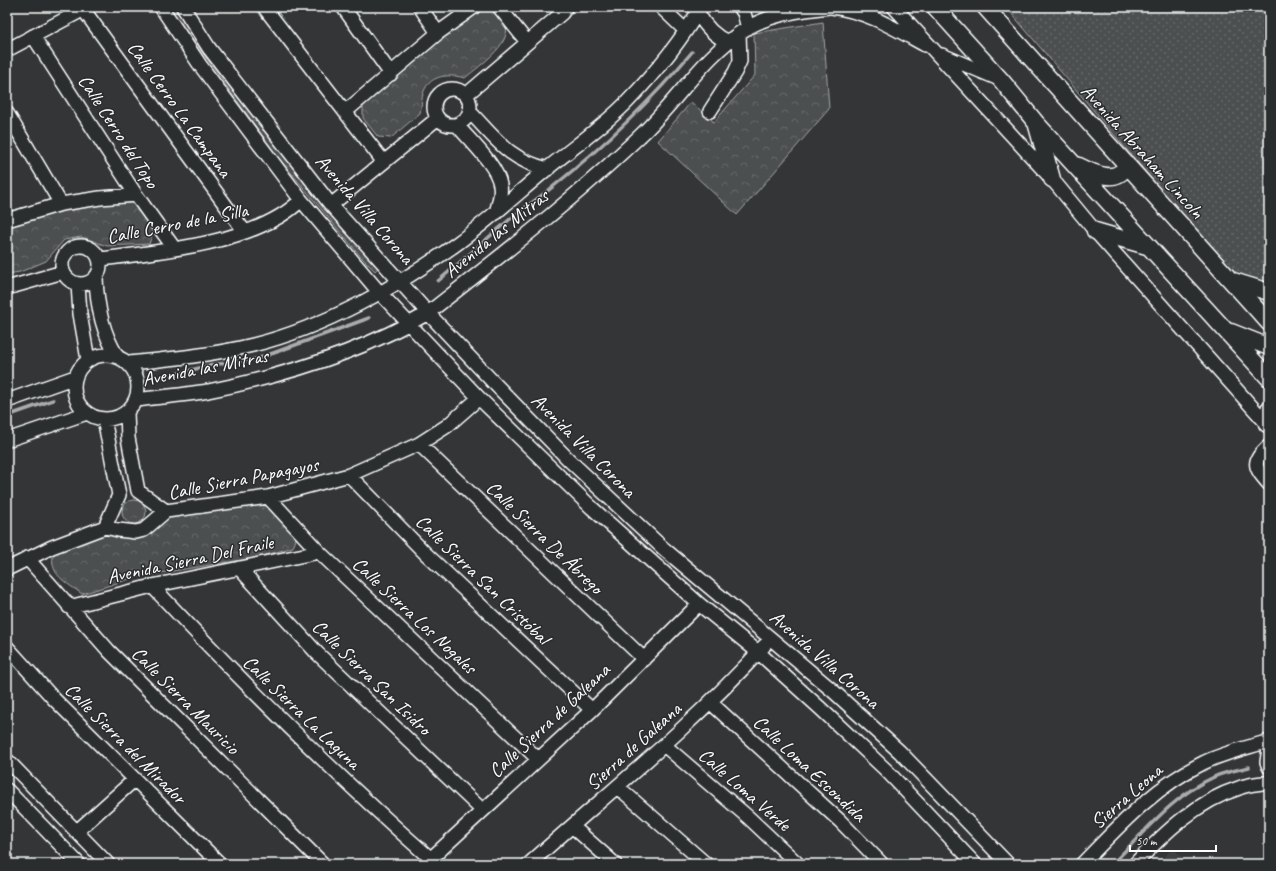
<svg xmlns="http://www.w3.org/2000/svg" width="1276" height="871" font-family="Caveat,sans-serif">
<defs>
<pattern id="grass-dots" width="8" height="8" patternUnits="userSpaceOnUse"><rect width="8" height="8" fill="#4c4f50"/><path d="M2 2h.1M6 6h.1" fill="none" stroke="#67696a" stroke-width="1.8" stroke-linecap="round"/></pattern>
<pattern id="park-crowns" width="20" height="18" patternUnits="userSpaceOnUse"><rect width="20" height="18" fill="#4c4f50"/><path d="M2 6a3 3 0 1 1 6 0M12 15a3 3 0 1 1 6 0" fill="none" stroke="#67696a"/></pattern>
</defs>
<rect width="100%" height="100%" fill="#333536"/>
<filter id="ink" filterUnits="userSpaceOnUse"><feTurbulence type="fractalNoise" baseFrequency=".025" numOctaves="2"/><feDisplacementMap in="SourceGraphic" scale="8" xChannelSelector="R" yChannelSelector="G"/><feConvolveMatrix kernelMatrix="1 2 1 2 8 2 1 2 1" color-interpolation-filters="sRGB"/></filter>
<g filter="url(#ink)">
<path fill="#404243" d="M1173 848 1189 864H1157Z"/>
<path fill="url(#grass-dots)" stroke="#a6a7a8" d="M1006 7H1269V310L1265 313Z"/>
<path fill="url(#park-crowns)" stroke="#a6a7a8" d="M169 7H180L380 266 375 271 362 258 278 157Z
M475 7C486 8 495 10 502 19 520 39 479 66 465 78 450 74 431 74 424 91 421 98 422 106 420 113L391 138 378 137 363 118V105L367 99Z
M823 22 829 109 737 215 658 141 691 102 714 122 755 75 754 33Z
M131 200 154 230 149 244 107 246 81 237 64 240 46 261 20 272 7 274V224L44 211Z
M122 512a12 12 0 1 1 24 0a12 12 0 1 1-24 0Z
M262 502C270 507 292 526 295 534 297 539 295 543 293 547L260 557 136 577 82 594C67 583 47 574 54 552 73 544 93 538 113 533 133 528 152 526 170 517Z"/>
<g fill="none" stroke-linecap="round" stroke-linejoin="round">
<path stroke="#abacad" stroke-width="3.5" d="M438 281C462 261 485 240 509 220 524 207 541 197 555 185 605 145 651 101 692 52
M164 377 211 365 257 359 369 318
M7 416 53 400
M1112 864C1144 833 1172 796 1214 777 1224 772 1238 770 1249 767"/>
<defs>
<path id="minor" d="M161 7 200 65 301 200 379 292 479 398 592 508 699 604 758 652 820 708 886 770 975 864
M183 7 209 48 331 205 428 313 494 383 569 460 664 549 832 690 900 752 1008 864
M264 7 383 161
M343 7 391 74
M420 7 438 33
M499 7 527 42
M661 7 685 30
M740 7 744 13 748 28
M831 7C867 11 894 28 925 45
M894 7 1052 179 1095 231 1269 426
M83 9 245 232
M698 13C705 26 714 36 728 42
M33 36 136 195 174 248
M7 50 88 7
M942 55 999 79
M434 107a18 18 0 1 1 36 0a18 18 0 1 1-36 0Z
M466 95 562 13 566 7
M710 111 735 72 740 61 739 34
M345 112 438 33 474 7
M470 112C496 139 509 160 548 169
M7 113 61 204
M457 125C470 141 497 165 500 185 502 195 498 204 496 213
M331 205 438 118
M7 220 61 204 100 198 136 195
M62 265a19 19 0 1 1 38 0a19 19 0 1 1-38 0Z
M100 259C159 252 258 243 301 200
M96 278C97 306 102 332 117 356
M78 284 80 314 88 360
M7 288 63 272
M74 387a32 32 0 1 1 64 0a32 32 0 1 1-64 0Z
M129 363C171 359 212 355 253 345 323 328 401 285 459 242 490 219 518 193 548 168 575 146 604 126 628 101 654 74 682 39 701 7
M136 400C160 397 184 395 208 391 283 376 362 352 428 313 501 256 574 199 641 135 678 100 704 55 747 28 771 14 802 10 829 7
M7 401 75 377
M127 412 128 438 138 491 166 511
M104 419 119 495 105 527
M7 440 87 413
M419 444 644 659
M1269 446C1251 462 1254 467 1269 484
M349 475 425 553 592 710
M268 497 319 552 538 759
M27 558 109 651 323 864
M239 568 317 653 482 810
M7 569 52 547 105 527 118 530 136 532 144 530 166 511 268 497 349 475 419 444 447 426 479 398
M152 586C241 681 333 773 431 859
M69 607 152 586 319 552
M7 647 53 698 220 864
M710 702 840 821 882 864
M664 745 748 817 798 864
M1269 748 1267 762 1269 767
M7 760 108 864
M618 787 706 864
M7 790 79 864
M572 826 615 864
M76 832 134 780
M425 864 592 710 699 604
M529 864C609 792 692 726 764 646
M1082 864C1119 826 1154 787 1203 763 1223 753 1247 748 1269 741
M1135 864C1164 833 1197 801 1239 788 1248 784 1259 784 1269 782"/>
<path id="major" d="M935 7 1001 80 1037 124 1269 378
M985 7 1269 323
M1037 126 1052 179
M1079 166C1093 173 1118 186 1127 164
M1095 231 1147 246
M1233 281 1269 292
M1231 332 1269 347
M1267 424 1269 409"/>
</defs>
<use href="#minor" stroke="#fff" stroke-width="16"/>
<use href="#major" stroke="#fff" stroke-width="19"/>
<use href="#minor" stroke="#2a2d2e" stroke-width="13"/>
<use href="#major" stroke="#2a2d2e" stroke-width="16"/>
</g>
</g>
<g text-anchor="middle" stroke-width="3" stroke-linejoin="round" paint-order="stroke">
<g font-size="20" fill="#fff" stroke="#2a2d2e">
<text transform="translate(180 109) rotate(54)" y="7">Calle Cerro La Campana</text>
<text transform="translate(119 131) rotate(57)" y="7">Calle Cerro del Topo</text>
<text transform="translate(1143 151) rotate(48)" y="7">Avenida Abraham Lincoln</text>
<text transform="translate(365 209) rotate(49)" y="7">Avenida Villa Corona</text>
<text transform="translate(177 223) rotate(-11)" y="7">Calle Cerro de la Silla</text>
<text transform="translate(496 233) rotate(-39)" y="7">Avenida las Mitras</text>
<text transform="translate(205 367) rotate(-11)" y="7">Avenida las Mitras</text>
<text transform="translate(584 445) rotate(45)" y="7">Avenida Villa Corona</text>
<text transform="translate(243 478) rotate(-11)" y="7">Calle Sierra Papagayos</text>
<text transform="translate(545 537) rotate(44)" y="7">Calle Sierra De Ábrego</text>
<text transform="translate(190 559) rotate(-12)" y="7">Avenida Sierra Del Fraile</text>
<text transform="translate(483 579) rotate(44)" y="7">Calle Sierra San Cristóbal</text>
<text transform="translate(415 615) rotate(43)" y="7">Calle Sierra Los Nogales</text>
<text transform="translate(825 659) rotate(41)" y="7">Avenida Villa Corona</text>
<text transform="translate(372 677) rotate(44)" y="7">Calle Sierra San Isidro</text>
<text transform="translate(186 700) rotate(45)" y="7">Calle Sierra Mauricio</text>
<text transform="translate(302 712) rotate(44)" y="7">Calle Sierra La Laguna</text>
<text transform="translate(549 720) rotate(-43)" y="7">Calle Sierra de Galeana</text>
<text transform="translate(126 743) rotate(45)" y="7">Calle Sierra del Mirador</text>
<text transform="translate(633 746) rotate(-42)" y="7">Sierra de Galeana</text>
<text transform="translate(810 768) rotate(43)" y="7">Calle Loma Escondida</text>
<text transform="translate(745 789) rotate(41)" y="7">Calle Loma Verde</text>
<text transform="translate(1126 796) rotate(-41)" y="7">Sierra Leona</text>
</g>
</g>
<rect width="1276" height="871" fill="none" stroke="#2a2d2e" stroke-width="24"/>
<rect x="12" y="12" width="1252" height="847" fill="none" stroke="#fff" stroke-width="1.5" filter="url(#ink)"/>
<path d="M1130 845v6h86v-6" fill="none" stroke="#ffffff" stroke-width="2"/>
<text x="1136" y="845" font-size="12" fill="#ffffff" stroke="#2a2d2e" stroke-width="3" paint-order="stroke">50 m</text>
</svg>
